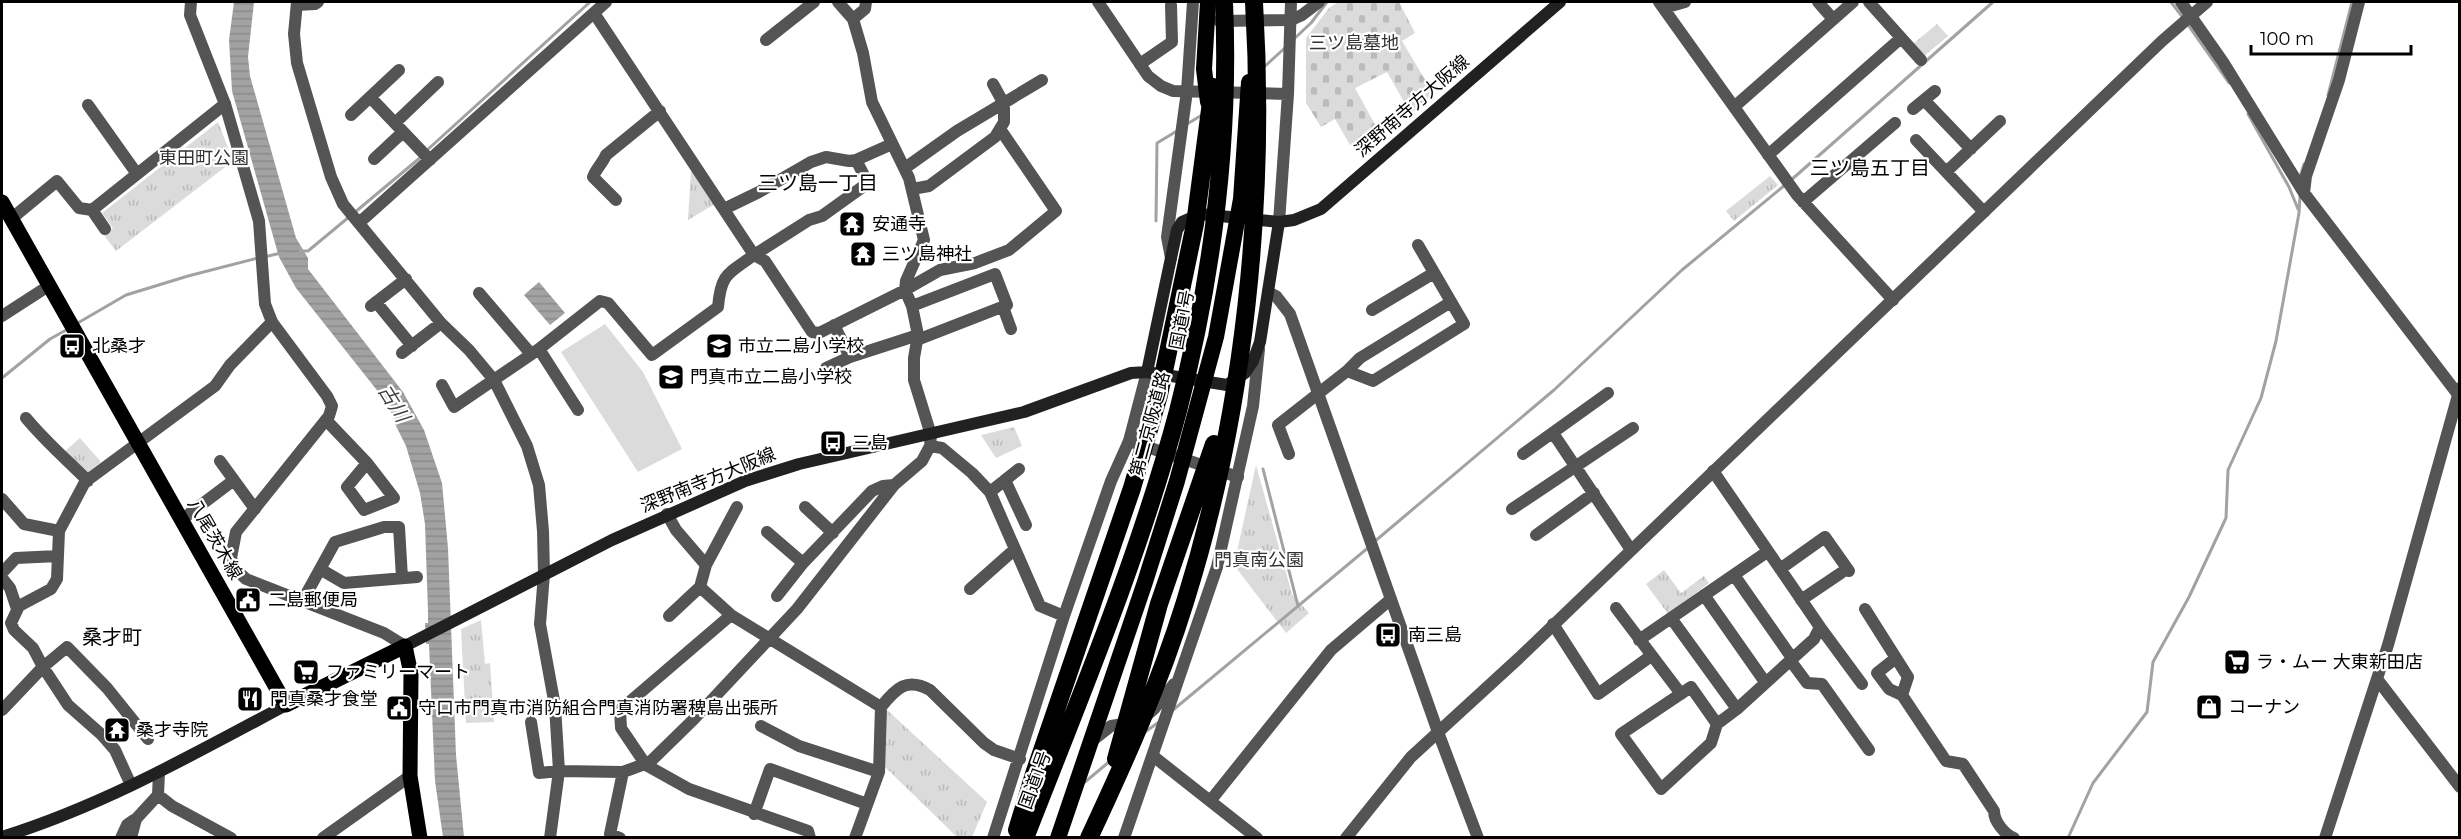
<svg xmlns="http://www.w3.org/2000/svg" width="2461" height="839" font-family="Montserrat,'Noto Sans JP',sans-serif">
<defs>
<pattern id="cemetery-stones" width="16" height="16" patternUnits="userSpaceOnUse" patternTransform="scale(1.5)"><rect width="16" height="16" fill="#dbdbdb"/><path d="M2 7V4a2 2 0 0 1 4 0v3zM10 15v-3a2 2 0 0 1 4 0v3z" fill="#bababa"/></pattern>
<pattern id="park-tufts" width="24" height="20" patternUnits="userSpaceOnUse" patternTransform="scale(1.5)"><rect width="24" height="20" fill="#dbdbdb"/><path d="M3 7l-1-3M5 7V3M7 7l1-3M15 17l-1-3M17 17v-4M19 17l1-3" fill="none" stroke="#bababa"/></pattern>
<pattern id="water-rules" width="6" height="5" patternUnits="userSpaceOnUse" patternTransform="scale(1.5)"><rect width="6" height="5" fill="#a2a2a2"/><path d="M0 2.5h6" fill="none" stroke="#8a8a8a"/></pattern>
</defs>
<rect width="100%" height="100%" fill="#fff"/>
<path fill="url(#cemetery-stones)" d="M1338 2H1399L1415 33 1402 41 1433 93 1411 114 1387 72 1355 88 1378 130 1350 145 1335 119 1321 127 1306 103V38L1329 8Z"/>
<path fill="url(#park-tufts)" d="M1937 24 1948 36 1923 57 1913 44Z
M218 122 233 161 116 251 103 234 113 228 102 213Z
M691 170 715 204 688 220Z
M1770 176 1778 185 1734 221 1726 211Z
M1014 427 1022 446 996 458 981 435Z
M80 438 101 462 85 475 65 451Z
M1256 465 1292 594 1309 613 1286 633 1234 565Z
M1664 570 1681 593 1704 576 1709 583 1668 614 1646 584Z
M481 620 485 664 490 663 494 722 466 723 461 629Z
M886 709 987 802 972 837H957L884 766Z"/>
<path fill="#dbdbdb" d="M605 324 643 372 682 449 638 472 561 352Z"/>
<path fill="url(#water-rules)" d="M234 2H254L248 57 250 76 296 238 308 258V269L403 392 424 430 442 483 448 548 456 755 464 837H443L435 781 429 644H426L425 623H428V612L425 524 420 493 406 446 394 422 396 420 376 389 296 288 279 257 232 91 229 40Z
M539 282 565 313 550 325 524 295Z"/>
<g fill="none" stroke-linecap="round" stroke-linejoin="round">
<path stroke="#a2a2a2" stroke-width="3" d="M2171 2 2184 19
M2188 25 2229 83
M1295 38 1311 23 1327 2
M1264 67 1286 47
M2328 95 2352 2
M2248 114 2289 187 2298 209
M1187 124 1202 115
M425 152 590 2
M2300 177 2304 164
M1790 181 1993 2
M354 213 421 157
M1156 221 1157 143 1177 131
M300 251H308L349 217
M264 257 281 253
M76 324 126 295 188 276 258 258
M2 378 50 339 68 329
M1263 469 1298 606
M1374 542 1554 390 1682 270 1785 185
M1173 710 1369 547
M1145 732 1159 722
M1085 782 1110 761
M2068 838 2093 783 2147 712 2153 662 2189 597 2226 518 2228 470 2261 398 2276 341 2299 213 2300 196"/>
<path stroke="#545454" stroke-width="12" d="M297 2 294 34 297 63 331 177 343 204 441 323 469 350 494 380 527 446 539 485 543 531 544 574 540 624 555 706 559 771 550 838
M1659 2 1797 195 1893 300
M1818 2 1833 19
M1869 2 1921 60
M2181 2 2223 62 2304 193 2460 397
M297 5 315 4 318 2
M1664 8 1685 2
M853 19 865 9 866 2
M1219 21 1291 20 1302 15 1319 2
M766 40 814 2
M1140 64 1172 42 1171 5
M370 97 430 160
M1924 100 1971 149
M88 105 137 174
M1734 107 1853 2
M1913 109 1935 91
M351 115 399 70
M395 123 438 82
M1916 140 1984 212
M1768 155 1901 38
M374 159 403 132
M856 160 868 183 822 216 809 220 754 255 765 261 812 332 819 333 905 290 940 270 975 263 1009 250 1056 211 1000 129
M905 168 957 131 1042 80
M1946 172 2000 121
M912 189 929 186 995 137 1004 122V104L993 84
M2304 193 2306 176 2339 80 2359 2
M616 200 593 177C596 169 602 164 606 155L660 111
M1803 202 1895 123
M724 209 759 192 811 162 826 157 849 161 856 160 892 144
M11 219 57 181 79 208 92 210
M360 222 606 2
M105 229 92 210 225 104
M1171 258 1167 237 1187 91 1193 2
M479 293 531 354
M376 302 412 346
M371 306 406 279
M912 306 995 274 1007 305 917 340
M1003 307 1011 329
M1372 310 1434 273
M2 316 50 285
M834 325 850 357
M539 349 578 410
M402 353 441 323
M826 368 850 357 918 335
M1347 371 1360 358 1451 302
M442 385 454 407 539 349 600 301 608 303 652 355 718 307C721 273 728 274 754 255L594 13
M26 418C45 441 67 460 88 481
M326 420 367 463 394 498 364 510 347 487 367 463
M1553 433 1631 550
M930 446 942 448 972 473 990 492 1040 606 1064 616
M1289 454 1278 425 1347 371 1373 381 1464 324 1418 245
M1523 454 1608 393
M220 461 255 509
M1713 471 1820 627 1814 639 1737 709 1717 724 1711 743 1661 789 1621 734 1691 687 1717 724
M1005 480 1026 525
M990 492 1019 469
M2 499 24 524 59 531
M805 507 833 533
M1512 509 1633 428
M667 514 676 530 706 565 700 587 731 615 881 707 879 772 855 838
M181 520 234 480
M767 532 803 563
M1536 535 1594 493
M706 565 737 507
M320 569 344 583 417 577
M1780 569 1825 537 1849 571
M2 573 16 558 58 556
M1734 575 1792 658
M2 578 10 588 17 609
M970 589 1014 550
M1704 595 1765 682
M777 596 803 563 872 491 883 486 894 485
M303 600 335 542 384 527H399L402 578
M1801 600 1841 573
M1616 608 1681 694
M1865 609 1908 677 1902 695 1946 761 1963 764 1994 811C1994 821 2004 834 2014 838
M731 615 620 710 621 728 646 765 689 789 808 831 810 838
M669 616 700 587
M1671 618 1737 709
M1553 624 1598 694 1651 656
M1820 627 1862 684
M1639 640 1767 552
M1896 658 1877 673 1889 689 1902 695
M1790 660 1807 683 1822 684 1869 750
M881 707C896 688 907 677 930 690L984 743 994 750 1020 759
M2 710 43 667 67 647 107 688 148 739
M1146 716 1154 709 1174 684
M531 722 539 773 559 771 623 772 650 762 694 719 797 609 894 485 922 461 930 446 931 435 914 380V358L918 335 912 306 905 290 906 281 924 240 909 178 872 102 863 53 853 19 838 2
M761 726 799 746 879 772
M1093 740 1111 726 1130 723
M131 785 115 750 102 735 68 705 43 667 33 648 14 630 11 623 19 606 51 589 57 579 59 531 85 482 215 386 230 365 272 322
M158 795 172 806 231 838
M754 814 770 769 867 804
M121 838 127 825 134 820
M131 838 136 819 158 795 159 772
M323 838 410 776
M620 838 610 834 623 772
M993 838 1064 616 1111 481 1129 441 1147 372
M1124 838 1217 567 1253 406 1259 349"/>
<path stroke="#545454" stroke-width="12" d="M191 2 190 15 225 104 259 221 265 304 272 322 327 396 332 406 329 416 236 532 231 558 236 570 246 579 384 633 405 646
M1098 2 1148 76 1161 86 1173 91 1288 94
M1279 222 1288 94 1291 2
M1268 292 1276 296 1290 314 1438 732 1478 838
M1129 441 1238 477
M2377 679 2460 787
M1153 756 1257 838
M1211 800 1331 650 1391 599
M1346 838 1411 757 1519 658 2162 41 2207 2
M2325 838 2388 645 2460 388"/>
<path stroke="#212121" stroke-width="12" d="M1147 372 1171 258 1177 230 1182 222 1200 214 1279 222 1294 220 1321 209 1560 2
M405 646 612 540 745 481 799 464 1024 412 1131 373 1147 372 1227 385 1245 373 1253 361 1260 342 1279 222
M2 837C102 806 194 754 286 705"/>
<path stroke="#000" stroke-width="15" d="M2 202 286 705 405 646 411 674 410 776 420 838"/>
<path stroke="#000" stroke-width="16" d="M1208 2 1204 69 1208 102
M1058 838 1145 582 1177 481 1216 337 1241 199 1249 82"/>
<path stroke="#000" stroke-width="18" d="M1116 759 1159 604 1214 444
M1017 830 1034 774 1132 488 1159 395 1195 224 1213 87
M1025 838C1080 697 1139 557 1178 411 1212 279 1230 138 1224 2
M1089 838C1125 761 1160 683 1185 602 1245 411 1266 201 1254 2"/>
</g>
<defs>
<symbol id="temple-square" viewBox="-11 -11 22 22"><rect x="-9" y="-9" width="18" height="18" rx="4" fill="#000" stroke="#fff"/><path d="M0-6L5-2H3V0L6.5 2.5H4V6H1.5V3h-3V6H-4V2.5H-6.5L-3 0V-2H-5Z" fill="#fff"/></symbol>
<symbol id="bus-square" viewBox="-11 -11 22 22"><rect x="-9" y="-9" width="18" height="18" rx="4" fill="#000" stroke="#fff"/><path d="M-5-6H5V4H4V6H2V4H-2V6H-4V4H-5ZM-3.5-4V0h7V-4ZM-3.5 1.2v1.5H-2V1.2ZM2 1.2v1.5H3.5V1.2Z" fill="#fff"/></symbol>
<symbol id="school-square" viewBox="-11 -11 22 22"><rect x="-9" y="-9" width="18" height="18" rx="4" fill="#000" stroke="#fff"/><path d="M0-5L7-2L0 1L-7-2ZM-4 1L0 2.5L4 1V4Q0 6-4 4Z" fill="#fff"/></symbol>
<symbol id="civic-square" viewBox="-11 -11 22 22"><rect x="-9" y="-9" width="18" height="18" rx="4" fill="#000" stroke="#fff"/><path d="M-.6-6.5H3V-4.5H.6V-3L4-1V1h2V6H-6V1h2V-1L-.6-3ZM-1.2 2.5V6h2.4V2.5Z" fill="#fff"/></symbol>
<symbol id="supermarket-square" viewBox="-11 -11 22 22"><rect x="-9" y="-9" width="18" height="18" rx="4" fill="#000" stroke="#fff"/><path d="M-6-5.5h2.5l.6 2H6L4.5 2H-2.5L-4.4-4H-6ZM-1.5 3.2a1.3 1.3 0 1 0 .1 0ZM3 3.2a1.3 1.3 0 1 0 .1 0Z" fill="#fff"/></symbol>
<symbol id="restaurant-square" viewBox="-11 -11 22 22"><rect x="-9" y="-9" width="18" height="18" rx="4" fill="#000" stroke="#fff"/><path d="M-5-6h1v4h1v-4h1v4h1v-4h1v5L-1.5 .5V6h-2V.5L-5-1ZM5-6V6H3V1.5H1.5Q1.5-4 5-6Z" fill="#fff"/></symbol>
<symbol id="shop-square" viewBox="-11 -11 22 22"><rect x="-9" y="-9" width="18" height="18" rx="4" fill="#000" stroke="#fff"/><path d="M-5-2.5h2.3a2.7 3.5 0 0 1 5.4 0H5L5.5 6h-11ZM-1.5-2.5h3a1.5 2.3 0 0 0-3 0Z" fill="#fff"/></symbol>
</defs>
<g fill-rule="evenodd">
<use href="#temple-square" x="837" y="209" width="30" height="30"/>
<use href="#temple-square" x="848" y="239" width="30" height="30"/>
<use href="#bus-square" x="57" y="331" width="30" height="30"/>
<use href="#school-square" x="704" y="331" width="30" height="30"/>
<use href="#school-square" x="656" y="362" width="30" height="30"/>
<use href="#bus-square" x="818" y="428" width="30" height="30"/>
<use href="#civic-square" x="233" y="585" width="30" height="30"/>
<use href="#bus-square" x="1373" y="620" width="30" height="30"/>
<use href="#supermarket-square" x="2222" y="647" width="30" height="30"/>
<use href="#supermarket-square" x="291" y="657" width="30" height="30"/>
<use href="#restaurant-square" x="235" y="684" width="30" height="30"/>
<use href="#shop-square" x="2194" y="692" width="30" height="30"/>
<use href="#civic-square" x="384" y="693" width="30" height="30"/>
<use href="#temple-square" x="102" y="715" width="30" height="30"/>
</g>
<g text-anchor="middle" stroke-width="4.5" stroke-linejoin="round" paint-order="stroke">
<g font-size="18" fill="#323232" stroke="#fff">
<text x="1354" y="49">三ツ島墓地</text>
<text x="204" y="164">東田町公園</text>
<text x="1259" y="566">門真南公園</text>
</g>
<g font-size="18" fill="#000" stroke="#fff">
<text transform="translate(1412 106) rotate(-41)" y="6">深野南寺方大阪線</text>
<text transform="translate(1182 320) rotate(-79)" y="6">国道1号</text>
<text transform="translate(1150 424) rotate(-75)" y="6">第二京阪道路</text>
<text transform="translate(708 480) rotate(-22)" y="6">深野南寺方大阪線</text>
<text transform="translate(215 539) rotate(60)" y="6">八尾茨木線</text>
<text transform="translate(1035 780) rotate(-70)" y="6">国道1号</text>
</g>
<g font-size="18" fill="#000" stroke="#fff" text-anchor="start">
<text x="872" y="230">安通寺</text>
<text x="882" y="260">三ツ島神社</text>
<text x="92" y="352">北桑才</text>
<text x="738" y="352">市立二島小学校</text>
<text x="690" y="383">門真市立二島小学校</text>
<text x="852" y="449">三島</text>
<text x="268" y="606">二島郵便局</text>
<text x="1408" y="641">南三島</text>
<text x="2256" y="668">ラ・ムー 大東新田店</text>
<text x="326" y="678">ファミリーマート</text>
<text x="270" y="705">門真桑才食堂</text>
<text x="2228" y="713">コーナン</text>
<text x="418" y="714">守口市門真市消防組合門真消防署稗島出張所</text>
<text x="136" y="736">桑才寺院</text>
</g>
<g font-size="20" fill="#000" stroke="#fff">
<text x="1870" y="175">三ツ島五丁目</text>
<text x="818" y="190">三ツ島一丁目</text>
<text x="112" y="644">桑才町</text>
</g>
<g font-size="20" font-style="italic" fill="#434343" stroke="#fff">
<text transform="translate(394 403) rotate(58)" y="7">古川</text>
</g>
</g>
<rect width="2461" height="839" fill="none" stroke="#000000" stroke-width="6"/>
<path d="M2251 45v9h160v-9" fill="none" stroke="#000000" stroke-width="3"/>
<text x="2260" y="45" font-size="18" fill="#000000" stroke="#ffffff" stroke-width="4.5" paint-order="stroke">100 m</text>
</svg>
